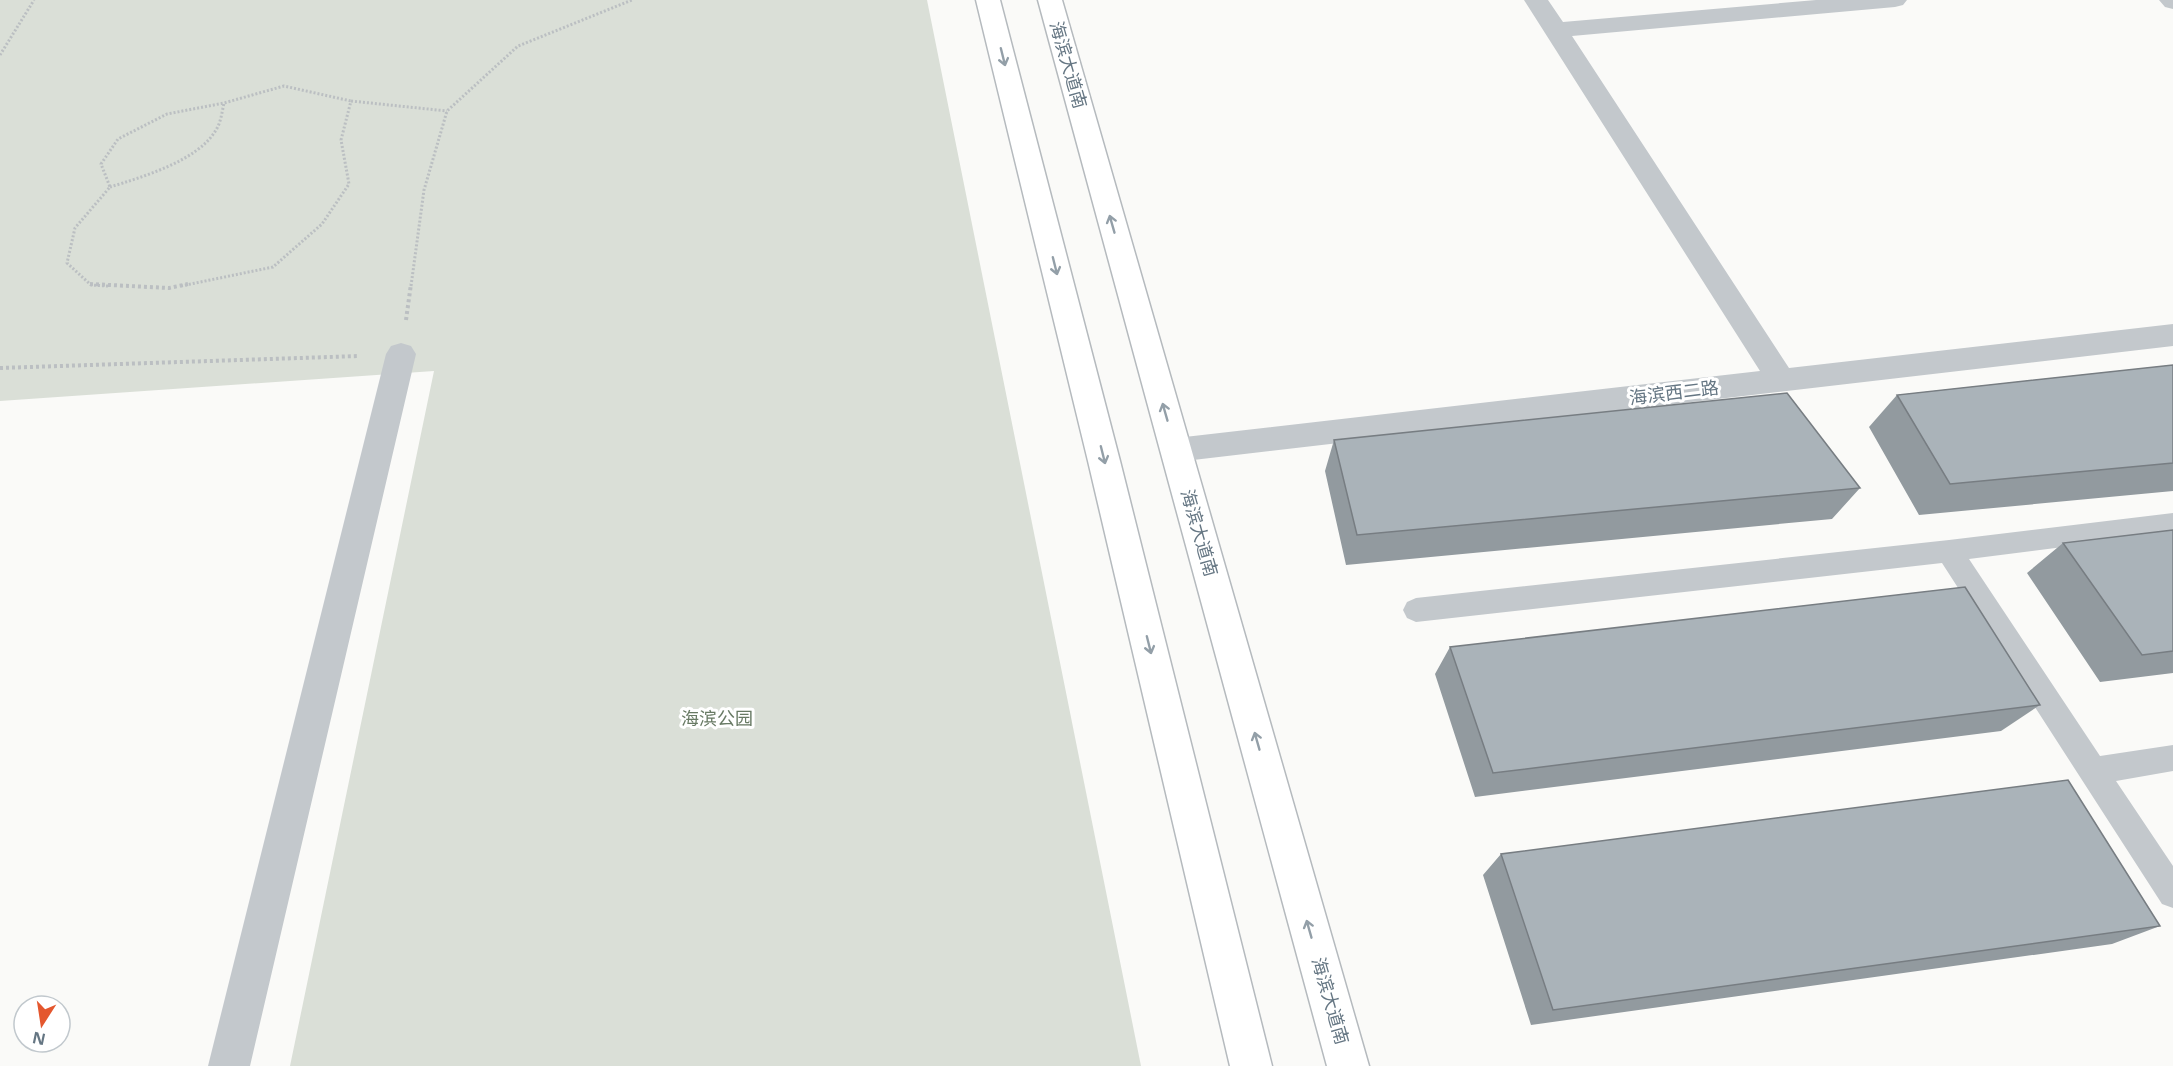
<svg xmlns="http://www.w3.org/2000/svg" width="2173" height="1066" font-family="'Noto Sans','Noto Sans SC',sans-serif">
<rect width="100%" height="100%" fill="#fafaf8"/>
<path fill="#dadfd7" d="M0 0H927L1141 1066H290L434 371 0 401Z"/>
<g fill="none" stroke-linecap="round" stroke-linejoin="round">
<defs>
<path id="primary" d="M976 0H1000L1120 461 1272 1066H1230L1088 461Z
M1038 0H1062L1369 1066H1327Z"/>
</defs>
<use href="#primary" stroke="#b5babe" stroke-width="3"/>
<path stroke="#bbbfc2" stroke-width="3" stroke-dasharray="2 2" stroke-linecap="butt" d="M0 55 34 0
M351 101 447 111
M110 187C142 177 198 161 216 130 221 122 222 112 224 103
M108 286 91 285 67 263 75 228 110 187 101 164 118 139 167 114 224 103 284 86 351 101
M181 286 273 267 322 224 349 184 341 140 351 101
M411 286 424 190 447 111 518 46 632 0"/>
<path stroke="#bbbfc2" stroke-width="4" stroke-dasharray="3 3" stroke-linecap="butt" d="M90 284 169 288 188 284
M406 320 411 284
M0 368 359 356"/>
<path fill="#c3c8cc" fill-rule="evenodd" d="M2173 513V533L1969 559 2100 756 2173 745V771L2116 781 2173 866V908L2162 904 1942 563 1416 622 1407 618 1403 610 1407 602 1416 598 1949 540Z"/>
<path fill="#c3c8cc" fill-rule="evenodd" d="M1524 0H1548L1563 22 1816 0H1907L1903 5 1895 7 1572 36 1789 368 2173 324V346L1176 462 1165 459 1160 450 1165 441 1176 438 1760 371Z
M2159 0H2173V9L2165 7Z
M401 343 411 346 416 354 250 1066H208L386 354 391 346Z"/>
<use href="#primary" fill="#fff" fill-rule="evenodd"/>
</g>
<path fill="#929a9f" d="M2173 365V491L1919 515 1869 427 1897 395Z
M1334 440 1860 488 1832 519 1346 565 1325 471Z
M2173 530V673L2100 682 2027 573 2063 543Z
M1450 647 2040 705 2001 731 1475 797 1435 674Z
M1501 854 2160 926 2112 944 1531 1025 1483 875Z"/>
<path fill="#aab3b9" stroke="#777d82" stroke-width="1.5" d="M2173 365V463L1950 484 1897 395Z
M1787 393 1860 488 1357 535 1334 440Z
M2173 530V651L2142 655 2063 543Z
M1965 587 2040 705 1493 773 1450 647Z
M2068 780 2160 926 1553 1010 1501 854Z"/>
<defs><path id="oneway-shaft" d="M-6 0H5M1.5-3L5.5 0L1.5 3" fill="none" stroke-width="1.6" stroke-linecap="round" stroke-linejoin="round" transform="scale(1.5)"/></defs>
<g stroke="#939fa8">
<use href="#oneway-shaft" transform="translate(1003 57) rotate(76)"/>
<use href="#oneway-shaft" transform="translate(1112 224) rotate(-106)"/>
<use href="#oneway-shaft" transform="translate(1055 266) rotate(76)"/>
<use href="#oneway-shaft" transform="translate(1165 412) rotate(-106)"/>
<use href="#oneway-shaft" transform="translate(1103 455) rotate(76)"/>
<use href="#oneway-shaft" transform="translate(1149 645) rotate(76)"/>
<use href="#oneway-shaft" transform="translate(1257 741) rotate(-106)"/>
<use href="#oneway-shaft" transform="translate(1309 929) rotate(-106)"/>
</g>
<g text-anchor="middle" stroke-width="6" stroke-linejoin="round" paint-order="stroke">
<g font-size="18" fill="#657683" stroke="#fff">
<text transform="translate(1068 65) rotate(74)" y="6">海滨大道南</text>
<text transform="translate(1674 393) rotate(-7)" y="6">海滨西二路</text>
<text transform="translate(1199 533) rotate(74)" y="6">海滨大道南</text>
<text transform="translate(1330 1001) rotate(74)" y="6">海滨大道南</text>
</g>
<g font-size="18" fill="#687a64" stroke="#fff">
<text x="717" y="725">海滨公园</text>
</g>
</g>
<g transform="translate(42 1024) rotate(192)"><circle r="28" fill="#ffffff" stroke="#c1c8cd" stroke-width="1.5"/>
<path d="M0-4.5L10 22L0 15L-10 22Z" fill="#e4572e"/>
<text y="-9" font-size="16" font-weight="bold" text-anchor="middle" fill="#657683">N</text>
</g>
</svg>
